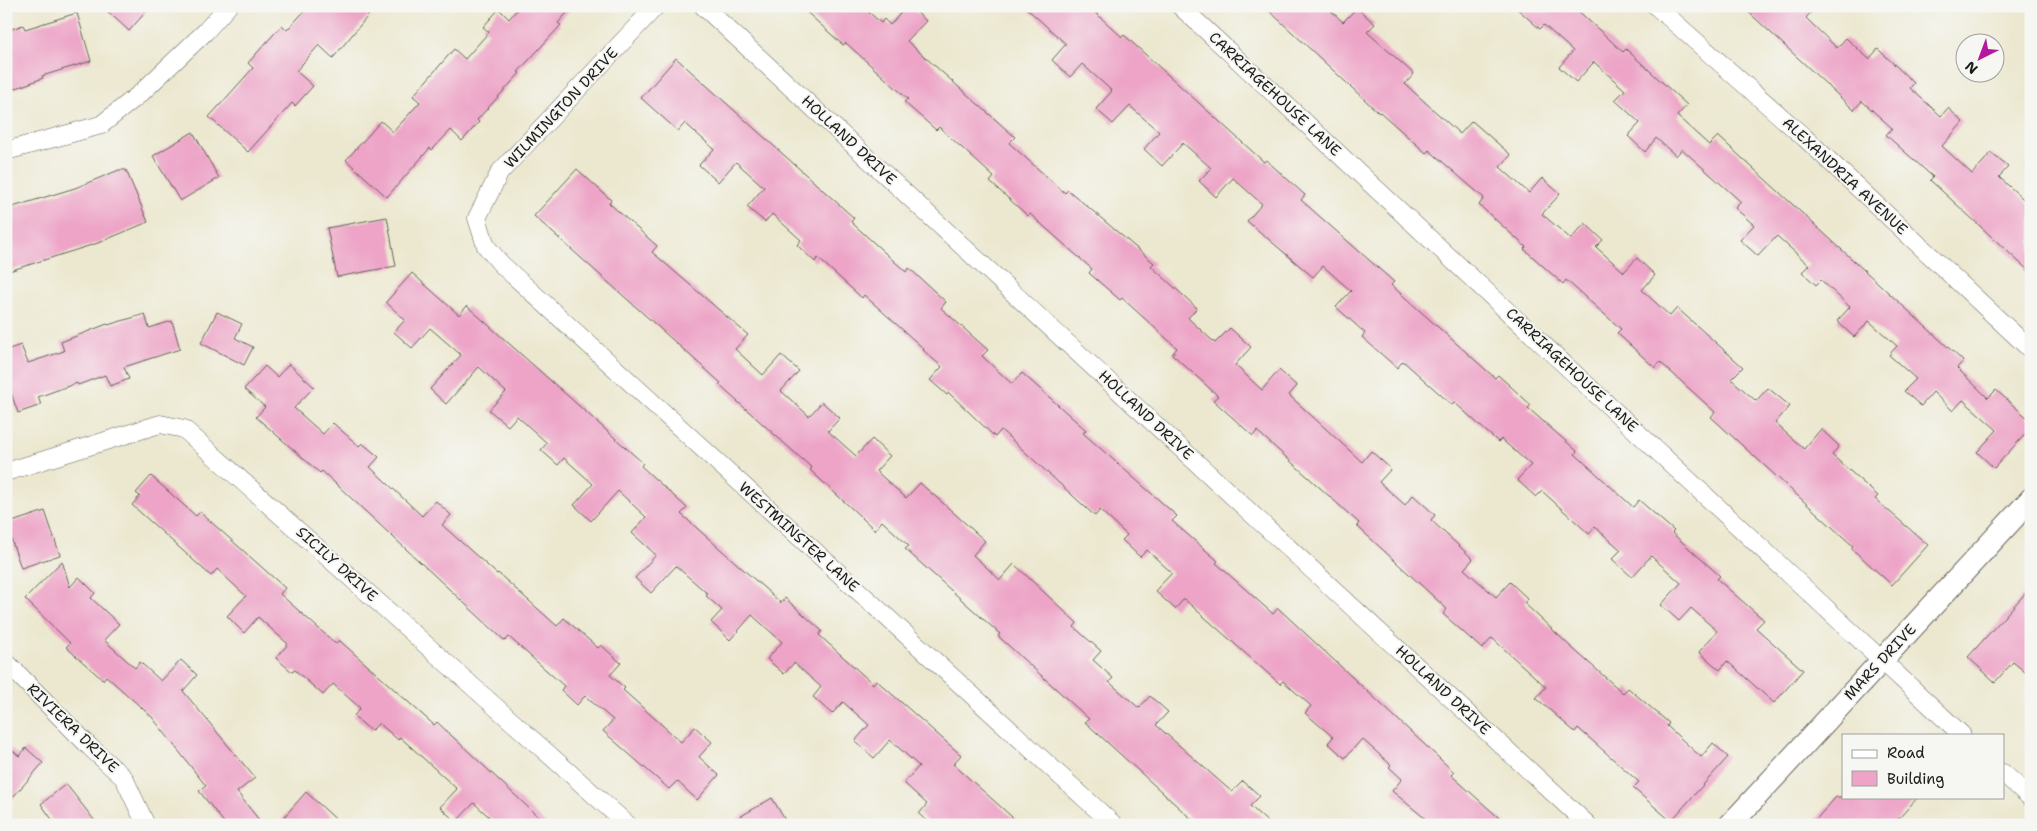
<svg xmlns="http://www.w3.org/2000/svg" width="2037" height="831" font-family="'Shantell Sans',sans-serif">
<rect width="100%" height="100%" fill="#f6f6f2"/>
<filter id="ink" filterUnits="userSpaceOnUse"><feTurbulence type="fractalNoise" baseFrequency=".02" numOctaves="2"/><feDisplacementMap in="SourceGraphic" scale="10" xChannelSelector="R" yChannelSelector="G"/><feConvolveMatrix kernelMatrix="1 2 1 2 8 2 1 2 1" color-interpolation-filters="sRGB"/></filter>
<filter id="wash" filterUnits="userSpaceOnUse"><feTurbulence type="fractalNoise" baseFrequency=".0096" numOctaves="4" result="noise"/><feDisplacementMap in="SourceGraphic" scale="20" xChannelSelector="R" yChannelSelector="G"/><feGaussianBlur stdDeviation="1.12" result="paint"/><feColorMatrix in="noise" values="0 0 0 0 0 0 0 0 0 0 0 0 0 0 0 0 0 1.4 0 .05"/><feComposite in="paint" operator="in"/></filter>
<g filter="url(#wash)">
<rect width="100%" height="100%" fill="#ece8d0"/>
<g id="blocks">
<path fill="#eda4c7" d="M102 6H151L129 31Z
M309 6H376L333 58 319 45 296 71 313 86 295 106 292 103 248 152 209 117 253 68 248 63 282 25 287 30Z
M520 6H573L558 23 561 25 518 72 520 73 477 120 479 122 462 141 451 130 432 150 430 148 387 197 346 160 381 121 393 132 420 102 413 96 454 49 465 59 489 32 483 27 499 9 509 19Z
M800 6H862L881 23 884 19 890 25 907 6H910L926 21 907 41 1015 137 1009 143 1065 193 1068 190 1154 263 1151 266 1197 308 1188 318 1215 343 1230 328 1251 347 1235 365 1262 390 1279 370 1297 386 1289 395 1362 462 1371 451 1391 469 1379 482 1405 505 1413 495 1435 515 1431 520 1473 559 1464 569 1496 597 1510 582 1528 599 1524 603 1570 646 1623 693 1628 688 1669 723 1667 726 1701 757 1713 743 1728 757 1671 821 1633 788 1639 782 1578 728 1575 732 1536 698 1546 687 1492 638 1482 649 1443 614 1447 609 1357 526 1359 523 1257 431 1253 436 1213 400 1218 396 1172 354 1177 348 1122 298 1120 300 1089 273 1092 269 1030 214 1028 216 990 182 994 177 939 127 936 130 904 102 908 99 846 43 843 45Z
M1024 6H1088L1122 37 1124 35 1264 162 1266 160 1305 195 1301 200 1394 282 1391 285 1495 378 1498 375 1531 405 1528 408 1577 451 1575 454 1633 507 1639 500 1674 531 1672 533 1720 576 1717 579 1764 620 1756 628 1803 670 1774 703 1727 661 1720 670 1699 652 1717 631 1691 608 1679 621 1661 605 1681 583 1651 556 1632 577 1612 559 1621 550 1595 527 1589 534 1542 491 1536 497 1517 480 1531 465 1501 439 1498 442 1454 402 1452 405 1403 361 1397 368 1362 337 1365 333 1336 307 1351 291 1323 266 1313 277 1247 221 1262 204 1233 178 1216 197 1199 181 1211 168 1183 143 1162 166 1144 149 1159 132 1130 106 1113 124 1096 109 1112 91 1082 64 1070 77 1052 60 1066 44Z
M1264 6H1326L1343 22 1357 8 1375 24 1367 32 1414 74 1405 84 1460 134 1472 121 1511 155 1500 167 1529 193 1542 178 1560 194 1542 214 1571 239 1585 223 1603 240 1596 247 1624 272 1637 258 1655 275 1642 290 1670 316 1677 308 1743 367 1731 379 1756 401 1768 388 1790 406 1775 423 1804 449 1821 429 1839 446 1832 455 1878 496 1875 499 1928 545 1892 585 1851 548 1853 546 1711 417 1715 412 1660 362 1655 368 1617 333 1621 329 1566 280 1563 284 1524 249 1526 247 1479 205 1484 198 1429 150 1426 153 1380 112 1379 113Z
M1514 6H1573L1623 52 1626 49 1687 105 1677 116 1709 145 1718 136 1963 361 1957 368 1988 398 1996 390 2031 421V428L1994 468 1977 452 1997 430 1963 400 1953 411 1933 392 1921 406 1904 391 1916 379 1889 355 1897 346 1869 321 1854 337 1837 321 1850 307 1821 280 1816 285 1802 272 1809 265 1777 236 1758 256 1740 240 1754 225 1735 208 1741 202 1682 149 1676 156 1656 138 1645 152 1628 136 1640 123 1615 100 1625 90 1594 62 1576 82 1559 67 1573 51 1544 25 1540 29Z
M1742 6H1816L1806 18 1837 48 1846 38 1869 59 1878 49 1914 83 1910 88 1941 116 1948 108 1963 122 1942 146 1972 174 1991 153 2008 167 1999 177 2031 206V273L1930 180 1933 177 1886 135 1892 128 1862 101 1854 110Z
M77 13 91 61 42 76 43 78 6 92V31L23 25 25 29Z
M676 58 854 218 851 222 906 272 909 268 946 302 941 308 988 350 982 356 1012 384 1022 373 1086 430 1083 433 1177 516 1172 521 1218 561 1216 563 1273 614 1278 608 1454 772 1451 775 1507 825H1433L1392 791 1402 779 1389 767 1391 765 1362 739 1345 758 1328 743 1333 737 1305 713 1311 706 1283 681 1280 684 1184 599 1175 609 1155 591 1172 573 1147 550 1140 557 1122 540 1127 535 1100 510 1095 516 1001 430 995 437 949 393 947 395 930 380 942 367 923 350 924 349 864 295 862 298 818 258 815 262 797 245 801 240 772 214 765 222 747 207 764 187 736 162 718 182 699 165 714 149 685 123 678 131 641 98Z
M193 132 219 178 180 201 153 156Z
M577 169 611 200 609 203 657 246 652 252 748 335 735 349 763 375 781 355 799 371 781 391 809 416 822 402 840 418 828 431 856 456 872 439 890 456 876 471 906 498 920 483 945 505 985 541 973 555 1000 580 1014 564 1077 623 1074 627 1101 651 1093 660 1113 678 1109 682 1139 708 1150 696 1168 712 1156 725 1232 792 1243 781 1260 796 1250 806 1271 825H1198L1085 722 1089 719 998 636 1000 634 905 549 909 546 882 521 875 530 810 470 812 468 719 385 721 383 534 216Z
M119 170H126L148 222 98 243 6 272V209L75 188Z
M387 217 396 266 337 277 327 228Z
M412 273 459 315 467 306 643 463 641 466 687 508 681 514 781 603 785 598 822 631 819 635 873 684 876 680 961 755 953 764 1021 825H931L919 814 927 804 904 783 919 766 890 740 874 758 855 741 869 725 843 702 832 714 813 697 821 687 794 663 784 674 767 659 782 642 752 615 730 640 711 622 722 610 706 596 708 594 676 566 651 593 635 578 656 555 632 533 646 517 618 491 591 521 574 505 593 484 564 458 558 465 541 450 547 443 517 416 508 426 489 410 506 392 479 367 446 404 430 389 461 355 430 328 412 348 394 332 405 320 386 302Z
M217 312 242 324 235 338 253 347 244 365 201 343Z
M145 314 149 328 172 321 180 349 124 367 129 379 110 386 105 375 78 385 77 383 38 397 41 405 18 413 6 379V350L21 345 28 363 64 351 61 342 107 324 108 325Z
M289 364 314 387 294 408 323 434 333 423 359 446 362 443 379 457 370 467 422 516 436 501 451 515 442 525 497 574 498 573 557 626 564 618 598 648 601 645 621 663 610 675 625 688 623 690 681 742 695 727 712 742 699 757 719 775 697 800 677 781 669 789 645 768 603 731 613 720 585 696 577 705 561 690 564 686 509 637 505 641 322 471 320 473 256 417 265 407 244 389 265 366 277 377Z
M151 476 196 516 200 512 285 588 280 594 336 644 339 640 434 725 437 722 547 825H498L474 803 456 822 440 807 457 789 400 737 398 740 379 723 371 731 354 716 360 708 333 684 323 695 295 670 292 672 276 658 288 644 258 617 244 633 227 616 246 596 217 569 211 576 132 505 140 496 136 493Z
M45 511 60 555 21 568 6 524Z
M62 561 70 587 79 577 95 593 91 598 119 624 104 640 135 668 140 662 161 681 181 660 197 675 183 691 255 778 237 792 263 825H226L199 791 206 786 152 717 106 676 103 680 66 647 70 643 25 599Z
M2031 587V677L2013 662 1995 682 1968 657Z
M6 745 19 756 26 748 43 763 6 805Z
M66 784 98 825H56L41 804Z
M306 792 342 825H277Z
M1836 797H1918L1893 825H1811Z
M772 798 788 825H726Z"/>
</g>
</g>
<g filter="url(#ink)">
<use href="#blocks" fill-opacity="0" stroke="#65635b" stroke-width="1"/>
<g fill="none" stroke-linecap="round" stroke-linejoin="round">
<defs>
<path id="minor" d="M656 6 500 172 477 218 486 246 501 264 1114 825
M703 6 1588 825
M1180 6 1962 735
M1656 6 1805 138 2031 350
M6 151 101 125 141 93 205 32 228 6
M6 472 160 424 184 429 628 825
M6 662 90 747 124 778 146 825
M2003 773 2031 798"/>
<path id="tertiary" d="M1730 825 2031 499"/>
</defs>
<use href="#minor" stroke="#65635b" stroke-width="19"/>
<use href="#tertiary" stroke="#65635b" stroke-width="24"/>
<use href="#minor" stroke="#fff" stroke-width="18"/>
<use href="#tertiary" stroke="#fff" stroke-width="22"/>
</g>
</g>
<g text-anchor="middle" stroke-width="4" stroke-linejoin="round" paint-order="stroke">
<g font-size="15" fill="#1c1c1c" stroke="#f6f6f2">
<text transform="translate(1275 94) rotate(43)" y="5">CARRIAGEHOUSE LANE</text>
<text transform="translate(561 108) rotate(-47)" y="5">WILMINGTON DRIVE</text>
<text transform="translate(849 140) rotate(43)" y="5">HOLLAND DRIVE</text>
<text transform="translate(1845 176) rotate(43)" y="5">ALEXANDRIA AVENUE</text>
<text transform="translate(1572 370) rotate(43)" y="5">CARRIAGEHOUSE LANE</text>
<text transform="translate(1146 415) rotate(43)" y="5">HOLLAND DRIVE</text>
<text transform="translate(799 537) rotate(42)" y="5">WESTMINSTER LANE</text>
<text transform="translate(337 564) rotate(42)" y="5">SICILY DRIVE</text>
<text transform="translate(1880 662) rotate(-47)" y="5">MARS DRIVE</text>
<text transform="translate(1443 690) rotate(43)" y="5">HOLLAND DRIVE</text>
<text transform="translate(73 728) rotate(44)" y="5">RIVIERA DRIVE</text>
</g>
</g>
<rect width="2037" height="831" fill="none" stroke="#f6f6f2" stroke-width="25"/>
<rect x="1842" y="734" width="162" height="65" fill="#f6f6f2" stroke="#9f9f9c"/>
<rect x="1852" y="750" width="25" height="8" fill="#ffffff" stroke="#9f9f9c"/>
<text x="1887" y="758" font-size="15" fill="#1c1c1c">Road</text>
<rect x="1852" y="771" width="25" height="15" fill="#eda4c7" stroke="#9f9f9c"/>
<text x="1887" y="784" font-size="15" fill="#1c1c1c">Building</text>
<g transform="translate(1980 58) rotate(222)"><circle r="24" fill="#f6f6f2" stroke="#9f9f9c"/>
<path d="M0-4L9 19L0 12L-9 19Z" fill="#b5179e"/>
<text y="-8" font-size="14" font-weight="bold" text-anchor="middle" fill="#1c1c1c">N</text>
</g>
</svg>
